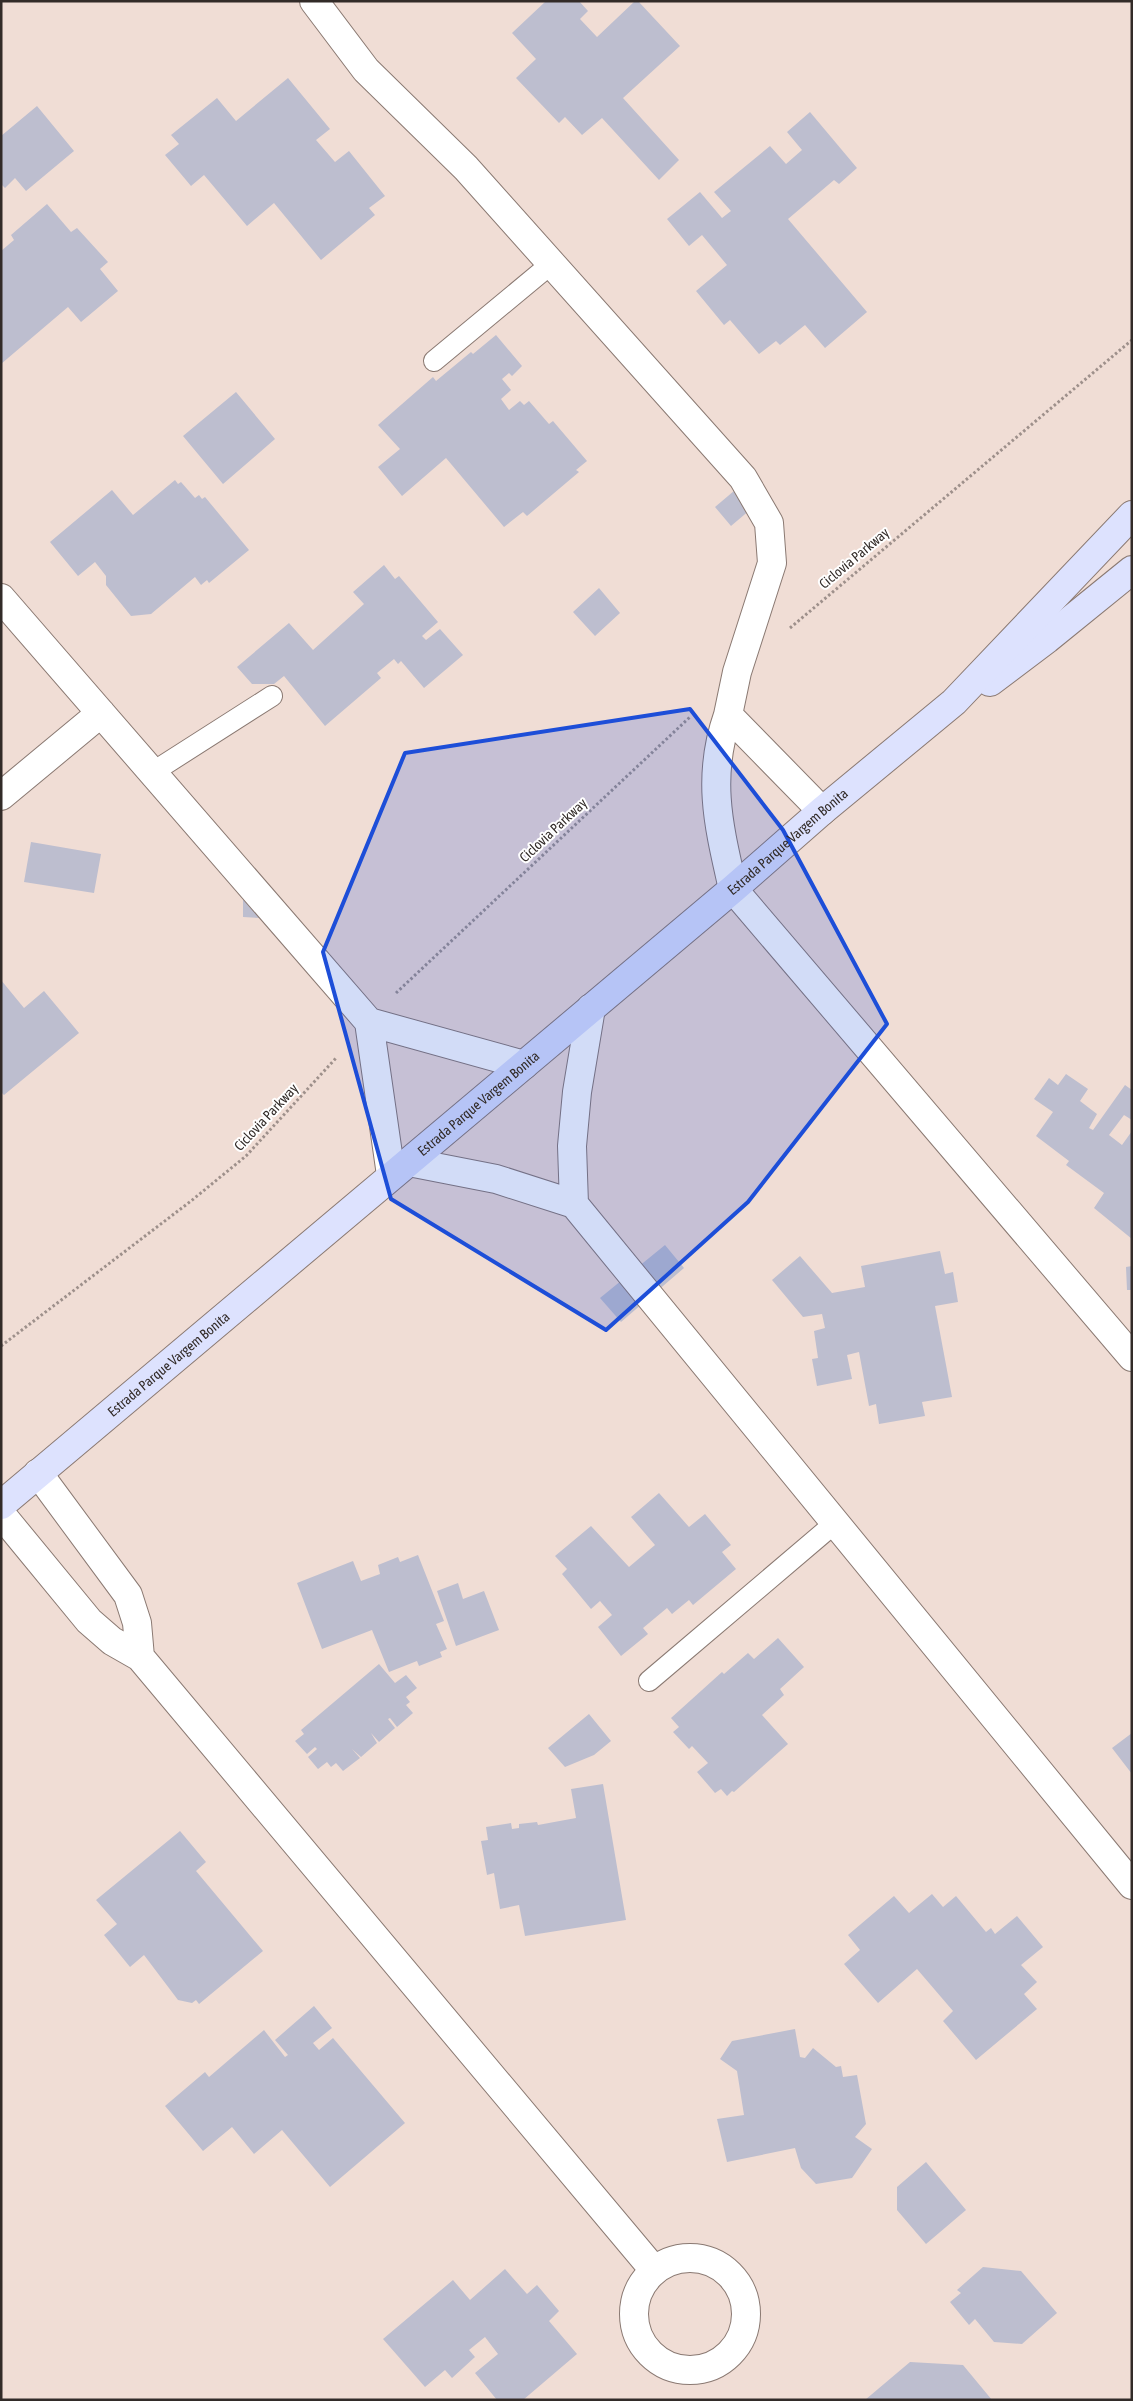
<svg xmlns="http://www.w3.org/2000/svg" width="1133" height="2401" font-family="'Asap Condensed',sans-serif">
<rect width="100%" height="100%" fill="#f0ddd5"/>
<path fill="#bdbecf" d="M546 1H579L588 11 580 19 597 37 635 1H638L680 46 623 98 679 160 659 180 602 118 582 135 565 117 559 123 516 78 536 59 512 33Z
M288 78 330 129 316 140 335 162 349 151 385 196 369 208 375 215 321 260 274 203 247 226 204 175 191 186 165 155 179 144 171 135 217 98 236 121Z
M37 106 74 151 26 191 15 178 5 188 1 184V136Z
M810 112 857 168 839 184 834 180 788 219 867 312 825 348 805 325 780 345 776 341 759 354 730 320 724 325 696 291 727 265 702 235 689 246 667 219 700 192 722 218 731 211 714 192 770 146 786 164 802 150 787 132Z
M47 204 71 232 77 228 108 262 100 269 118 291 81 322 68 307 1 364V251L14 240 11 235Z
M496 335 522 366 512 376 509 373 502 379 511 390 501 399 509 410 520 401 524 405 529 401 549 424 553 421 587 461 576 470 579 472 527 516 523 512 504 527 446 458 402 496 378 467 400 449 378 425 433 377 436 381 471 352 473 354Z
M236 392 275 439 223 484 183 436Z
M175 480 178 484 181 482 195 498 199 495 202 499 205 497 249 550 209 583 207 580 201 585 195 577 151 614 131 616 106 585V576L95 562 78 576 50 542 112 490 133 515Z
M741 485 757 504 731 526 715 507Z
M384 565 395 579 399 576 438 622 422 636 426 640 440 629 463 655 424 688 401 661 398 664 394 659 377 673 381 678 325 726 284 676 274 684H252L237 667 289 623 313 650 364 604 353 592Z
M599 588 620 613 595 636 573 612Z
M31 842 101 854 94 893 24 882Z
M255 888 274 909 262 920 260 918 243 917V900Z
M1 980 24 1008 44 991 79 1033 4 1095 1 1092Z
M1066 1074 1088 1089 1080 1101 1097 1114 1089 1128 1093 1130 1125 1085 1132 1090V1120L1124 1115 1109 1135 1122 1145 1132 1131V1239L1094 1208 1104 1193 1066 1165 1069 1161 1036 1136 1053 1112 1034 1099 1049 1078 1058 1085Z
M665 1245 684 1268 621 1322 600 1298Z
M940 1251 945 1274 953 1272 958 1302 935 1306 952 1397 922 1402 925 1416 879 1424 876 1404 869 1406 859 1352 847 1355 852 1379 817 1386 812 1359 818 1358 814 1331 825 1328 822 1314 803 1317 772 1280 800 1256 832 1293 865 1287 861 1266Z
M1132 1266V1290H1127L1126 1267Z
M659 1493 689 1527 705 1514 731 1545 722 1552 736 1569 693 1605 689 1600 672 1614 667 1608 643 1628 648 1634 621 1656 598 1627 612 1615 600 1601 591 1609 562 1574 567 1569 555 1556 591 1526 629 1567 655 1545 631 1517Z
M418 1555 444 1621 436 1624 447 1649 440 1652 442 1657 419 1666 417 1661 389 1672 372 1630 322 1649 297 1583 353 1561 361 1581 380 1574 378 1565 398 1557 400 1562Z
M458 1583 463 1599 484 1591 499 1630 456 1646 437 1591Z
M778 1638 804 1667 780 1689 784 1695 762 1715 788 1744 734 1792 732 1791 727 1796 721 1789 715 1793 697 1772 708 1763 692 1746 689 1749 673 1732 679 1727 671 1718 722 1672 724 1674 748 1653 754 1659Z
M379 1664 395 1683 406 1675 417 1688 406 1697 410 1702 406 1705 413 1713 397 1727 390 1718 388 1719 395 1728 379 1742 371 1733 377 1743 361 1757 352 1749 360 1758 343 1771 336 1763 331 1767 327 1762 318 1769 308 1757 317 1749 315 1747 307 1754 295 1741 304 1734 301 1730Z
M589 1714 611 1741 594 1755 565 1767 548 1748Z
M1132 1733V1774L1112 1748Z
M603 1784 626 1920 525 1936 519 1905 500 1909 494 1873 487 1875 481 1841 488 1840 486 1827 511 1823 512 1829 519 1828V1824L537 1822 538 1825 576 1818 571 1789Z
M180 1831 206 1862 196 1871 263 1951 199 2004 196 2000 192 2003 178 2000 144 1955 130 1967 104 1935 117 1924 96 1900Z
M932 1894 943 1907 956 1896 986 1932 991 1928 995 1934 1017 1916 1043 1947 1021 1965 1037 1982 1024 1994 1037 2009 976 2060 943 2021 953 2011 917 1969 878 2003 844 1964 860 1950 848 1935 894 1896 909 1913Z
M314 2006 332 2028 313 2043 319 2050 333 2038 405 2123 330 2187 282 2130 254 2154 232 2127 203 2151 165 2106 205 2072 209 2077 264 2030 285 2057 288 2055 275 2040Z
M795 2029 800 2057 805 2058 813 2048 836 2067 841 2066 843 2077 857 2075 866 2124 855 2137 872 2149 852 2178 816 2184 801 2168 795 2148 727 2162 717 2119 744 2115 737 2071 720 2059 732 2041Z
M926 2162 966 2210 926 2244 897 2210V2187Z
M983 2267 1021 2271 1057 2313 1022 2344 994 2342 975 2319 969 2325 950 2302 961 2293 957 2290Z
M505 2269 527 2294 537 2285 559 2311 549 2321 577 2354 523 2400H497L475 2373 498 2354 485 2337 469 2350 475 2357 452 2378 445 2370 425 2387 383 2339 453 2280 470 2300Z
M910 2362 963 2365 992 2400H865Z"/>
<g fill="none" stroke-linecap="round" stroke-linejoin="round">
<defs>
<path id="service" d="M434 361 551 264
M153 772 272 696
M649 1681 835 1523"/>
<path id="minor" d="M314 1 366 70 466 168 743 478 769 523 772 563 737 672 728 715 822 811
M1 598 369 1022 391 1175
M728 715C706 778 719 827 733 889L1132 1357
M1 796 101 713
M369 1022 524 1065
M409 1162 496 1179 574 1204 1132 1885
M574 1204 572 1146 577 1092 591 1008
M38 1473 128 1595 137 1623 140 1657
M1 1514 89 1621 112 1641 140 1657 654 2270
M634 2314a56 56 0 1 1 112 0a56 56 0 1 1-112 0Z"/>
<g id="secondary">
<path d="M990 682 1047 639 1132 570"/>
<path id="s1" d="M1 1505 733 889 822 811 954 702 1132 515"/>
</g>
</defs>
<use href="#service" stroke="#8a7972" stroke-width="22"/>
<use href="#minor" stroke="#8a7972" stroke-width="30"/>
<use href="#secondary" stroke="#8a7972" stroke-width="30"/>
<path stroke="#9e908b" stroke-width="3" stroke-dasharray="2.5 2.5" stroke-linecap="butt" d="M790 628 1132 340
M396 993 690 717
M1 1346 191 1201 246 1156 337 1057"/>
<use href="#service" stroke="#fff" stroke-width="20"/>
<use href="#minor" stroke="#fff" stroke-width="28"/>
<use href="#secondary" stroke="#dde2fe" stroke-width="28"/>
</g>
<path fill="#1d4ed8" fill-opacity="0.2" stroke="#1d4ed8" stroke-width="4" stroke-linejoin="round" d="M690 709 783 830 887 1024 748 1202 606 1330 391 1199 323 952 405 753Z"/>
<g text-anchor="middle" stroke-width="4" stroke-linejoin="round" paint-order="stroke">
<g font-size="14" fill="#322b28" stroke="#fff">
<text transform="translate(854 558) rotate(-40)" y="5">Ciclovia Parkway</text>
<text transform="translate(553 830) rotate(-43)" y="5">Ciclovia Parkway</text>
<text dy="5" stroke="none"><textPath href="#s1" startOffset="1029">Estrada Parque Vargem Bonita</textPath></text>
<text dy="5" stroke="none"><textPath href="#s1" startOffset="624">Estrada Parque Vargem Bonita</textPath></text>
<text transform="translate(266 1117) rotate(-47)" y="5">Ciclovia Parkway</text>
<text dy="5" stroke="none"><textPath href="#s1" startOffset="219">Estrada Parque Vargem Bonita</textPath></text>
</g>
</g>
<rect width="1133" height="2401" fill="none" stroke="#322b28" stroke-width="5"/>
</svg>
